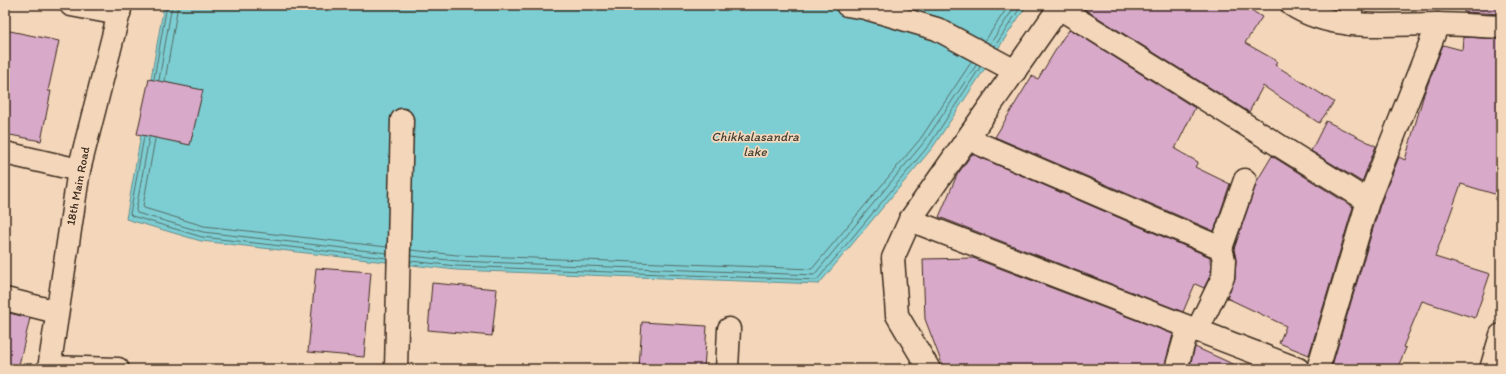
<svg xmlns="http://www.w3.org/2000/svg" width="1506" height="374" viewBox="0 0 1506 374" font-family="Itim,sans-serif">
  <rect width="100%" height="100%" fill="#f4d7ba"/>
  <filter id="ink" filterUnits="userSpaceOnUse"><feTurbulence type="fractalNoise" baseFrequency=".025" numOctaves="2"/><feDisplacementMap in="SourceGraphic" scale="8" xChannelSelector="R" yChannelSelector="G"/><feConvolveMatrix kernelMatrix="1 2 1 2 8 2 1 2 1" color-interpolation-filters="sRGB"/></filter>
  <g filter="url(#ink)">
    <path fill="#7dced3" stroke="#638c8b" d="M164 5H1027L933 147 819 284 456 270 201 241 126 219Z"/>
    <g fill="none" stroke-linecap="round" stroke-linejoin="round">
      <g stroke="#556c66" stroke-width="1">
        <path d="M985 41 1009 5"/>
        <path d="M990 44 1016 5"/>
        <path d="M995 46 1022 5"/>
        <path d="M154 79 167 5"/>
        <path d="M159 80 172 5"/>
        <path d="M165 81 178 5"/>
        <path d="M144 137 130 214 132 216 202 237 387 258"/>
        <path d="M149 138 136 210 137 213 203 232 387 253"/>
        <path d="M155 139 143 206 144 208 204 226 387 247"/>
        <path d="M411 250 457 255 812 269 921 138 972 61"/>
        <path d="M411 256 457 261 814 275 925 141 977 64"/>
        <path d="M411 261 456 266 817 280 930 144 981 66"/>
      </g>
    </g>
    <g fill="#d9a9c9" stroke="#3b2a1e">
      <path d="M1086 5H1243L1262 17 1245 43 1277 61 1275 65 1334 102 1319 123 1263 86 1249 112 1084 9Z"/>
      <path d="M1464 5H1501V14L1464 12Z"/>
      <path d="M1070 29 1195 108 1175 149 1198 162 1195 167 1230 184 1214 231 995 137 1032 76 1038 79 1063 38Z"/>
      <path d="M5 30 59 41 48 91H51L41 141 5 134Z"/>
      <path d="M1463 37 1501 39V196L1461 184 1435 257 1490 274 1475 318 1422 301 1403 347 1406 348 1397 369H1331L1380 205 1399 157 1405 160 1424 94 1443 45 1462 50Z"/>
      <path d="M149 79 203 90 190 145 137 134Z"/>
      <path d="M1326 121 1376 146 1362 182 1311 151Z"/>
      <path d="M972 154 1210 257 1211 274 1204 288 1195 284 1183 312 939 217 957 175Z"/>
      <path d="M1272 156 1353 207 1309 355 1279 343 1286 326 1227 298 1235 278 1236 261 1234 249 1257 181Z"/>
      <path d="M973 258 1173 334 1164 369H989L979 365 969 369H944L925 319 923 259Z"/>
      <path d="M316 268 371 272 364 357 308 352Z"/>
      <path d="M432 283 497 289 492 336 428 330Z"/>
      <path d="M5 312 30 318 18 369H5Z"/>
      <path d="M642 322 707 326 704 369H639Z"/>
      <path d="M1195 347 1244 369H1189Z"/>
    </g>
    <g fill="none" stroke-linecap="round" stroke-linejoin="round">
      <defs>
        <g id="minor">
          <path d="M71 5 119 14"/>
          <path d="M847 5 865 8 937 29 1015 71"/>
          <path d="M1292 5C1333 32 1390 24 1436 24 1458 24 1479 26 1501 27"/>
          <path d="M1059 8 1368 201"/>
          <path d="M1349 24 1352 5"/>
          <path d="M968 139 1221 248 1224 260 1223 277 1197 331"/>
          <path d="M5 153 79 170"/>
          <path d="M910 220 1298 369"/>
          <path d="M1221 248 1245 180"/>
          <path d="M5 299 57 312"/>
          <path d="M49 367 118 369"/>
          <path d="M49 369 79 170 121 5"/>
          <path d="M396 369 402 120"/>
          <path d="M727 369 729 329"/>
          <path d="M929 369 897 315 893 258 910 220 1061 5"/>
          <path d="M1176 369 1188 328"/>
          <path d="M1318 369 1368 201 1438 24"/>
          <path d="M1491 369 1501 335"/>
        </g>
      </defs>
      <use href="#minor" stroke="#3b2a1e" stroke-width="25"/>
      <use href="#minor" stroke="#f4d7ba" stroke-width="22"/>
    </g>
  </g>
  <g text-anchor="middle" stroke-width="3.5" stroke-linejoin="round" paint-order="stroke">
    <g font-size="12" fill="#3b2a1e" stroke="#f4d7ba">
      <text transform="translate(78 186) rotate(-79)" y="4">18th Main Road</text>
    </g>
    <g font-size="13" font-style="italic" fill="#454339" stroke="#f4d7ba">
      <text x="755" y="141">Chikkalasandra<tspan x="755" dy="15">lake</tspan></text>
    </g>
  </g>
  <rect width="1506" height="374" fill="none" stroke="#f4d7ba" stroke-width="20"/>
  <rect x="10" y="10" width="1486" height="354" fill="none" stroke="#3b2a1e" stroke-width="1.5" filter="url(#ink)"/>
</svg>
